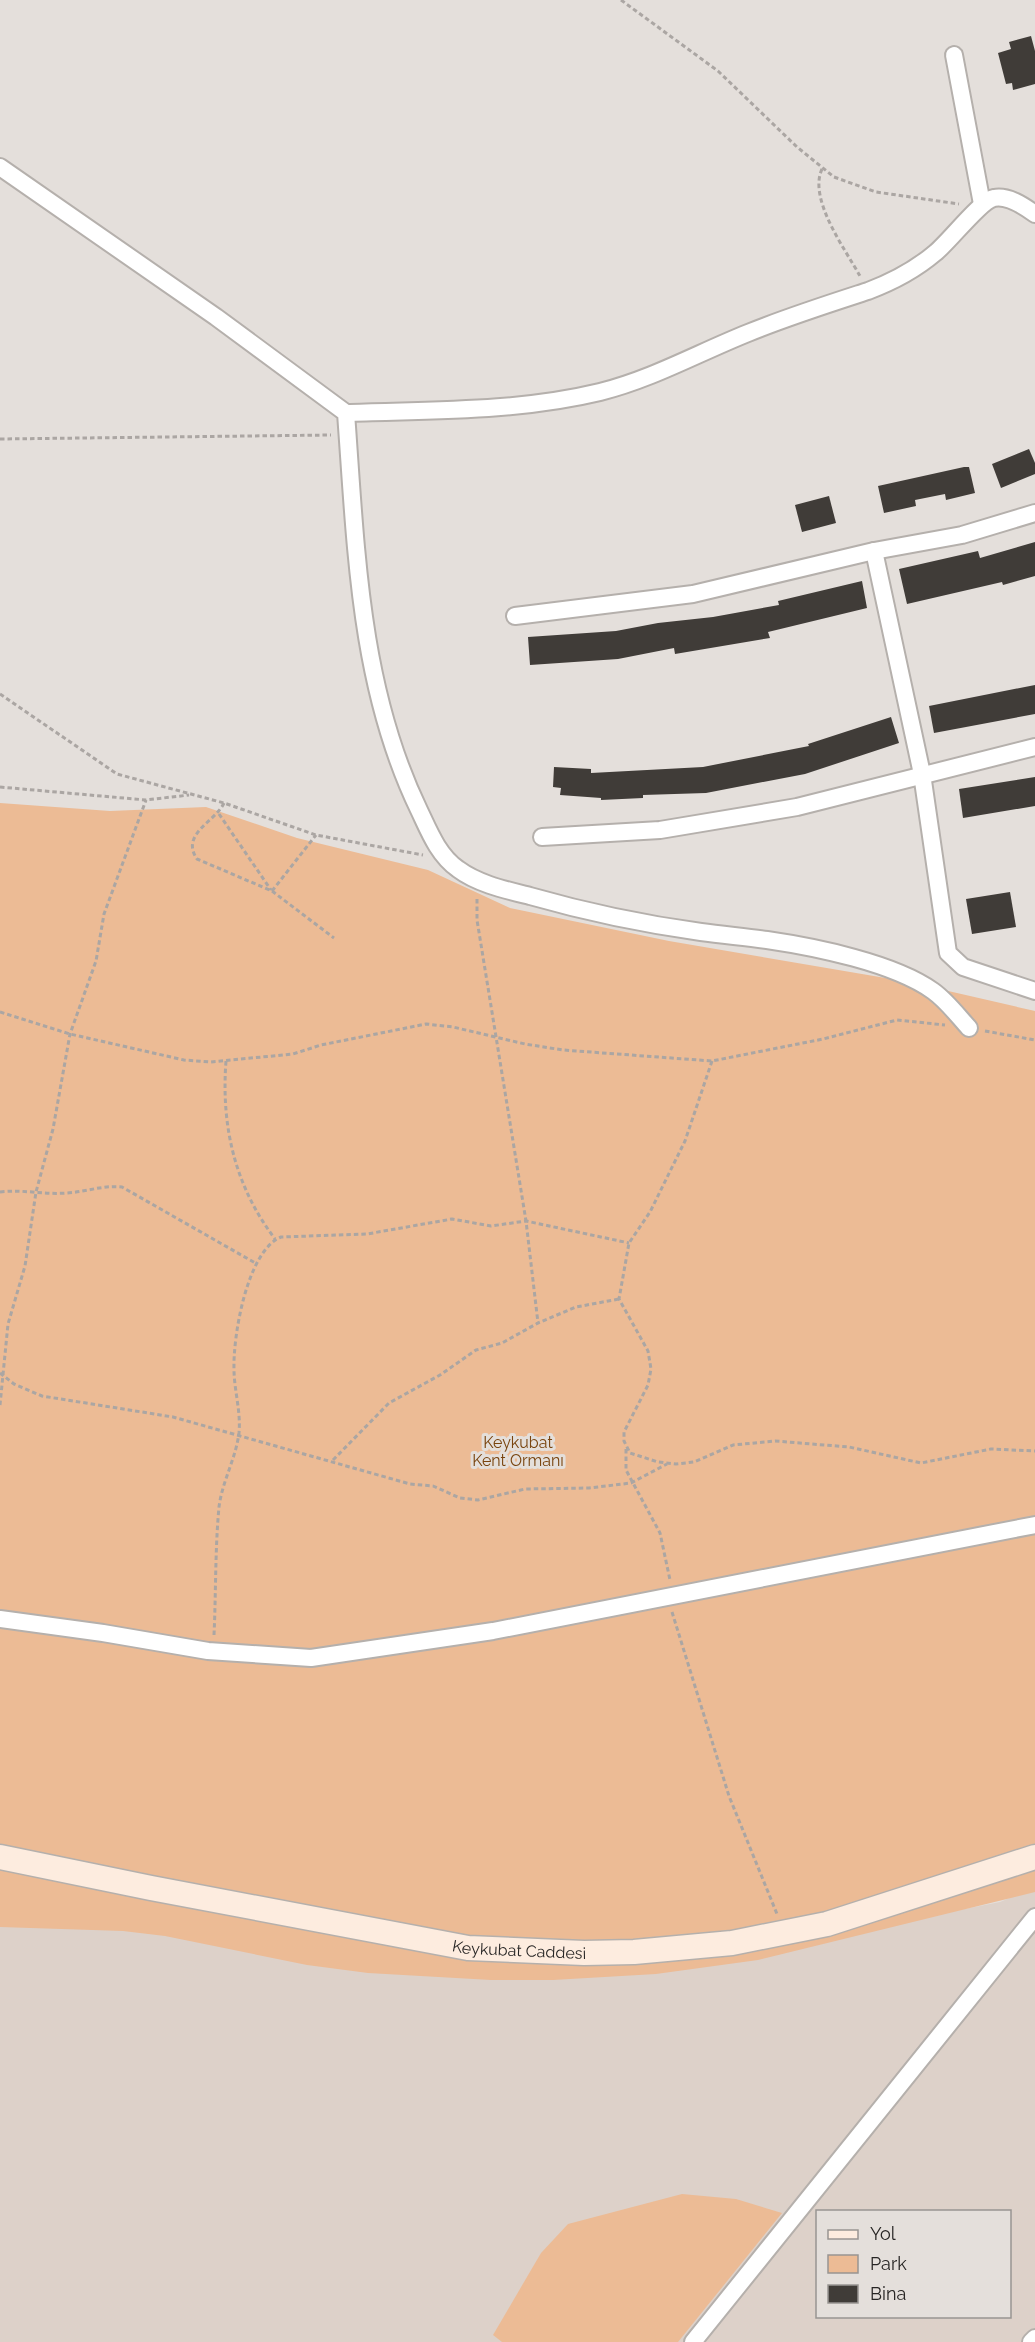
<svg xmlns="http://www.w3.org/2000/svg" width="1035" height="2342" viewBox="0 0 1035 2342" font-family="Raleway,sans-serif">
  <rect width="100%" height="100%" fill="#e4dfdb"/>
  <path fill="#ddd1c9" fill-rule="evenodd" d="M1035 1887V2342H0V1896L652 1971 1000 1902ZM818 2212H1010V2316H818Z"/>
  <g fill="#ecbb95">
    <path d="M0 803 110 811 206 807 297 838 428 870 510 908 669 941 909 982 1035 1011V1892L758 1960 656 1974 553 1980H491L368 1973 307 1965 165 1936 123 1931 0 1927Z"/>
    <path d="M682 2194 736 2199 782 2213 678 2342H502L493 2335 541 2253 568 2224Z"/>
  </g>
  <g fill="#403c38">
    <path d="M1031 36 1035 51V84L1013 90 1012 83 1006 84 998 53 1011 49 1009 42Z"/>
    <path d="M1029 449 1035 463V474L1001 488 992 464Z"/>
    <path d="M964 467H969L975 493 946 500 945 494 915 500 916 506 884 513 878 486Z"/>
    <path d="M829 496 836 523 802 532 795 505Z"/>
    <path d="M1035 542V576L1003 585 1002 582 907 604 899 569 978 551 980 558Z"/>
    <path d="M862 581 867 608 768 632 770 638 675 654 674 648 618 659 530 665 528 637 616 631 658 623 713 617 779 605 778 601Z"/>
    <path d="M1035 685V714L934 733 929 706Z"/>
    <path d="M891 717 899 743 805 774 706 793 643 795V798L601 800V798L560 795 561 788 553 787 554 767 591 769V773L703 767 809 746 808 744Z"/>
    <path d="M1035 777V806L963 818 959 789Z"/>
    <path d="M1010 892 1016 927 972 934 966 899Z"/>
  </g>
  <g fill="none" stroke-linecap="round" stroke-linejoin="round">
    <defs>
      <g id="street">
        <path d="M954 55 982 204"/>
        <path d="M0 167 216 317 346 413C356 547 359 686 419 810 429 831 438 855 458 869 478 884 506 890 530 896 586 912 643 924 701 932 723 935 745 937 767 940 815 947 894 963 933 991 947 1001 958 1016 969 1028"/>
        <path d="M346 413C431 410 517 412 600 392 652 379 698 353 748 333 787 317 828 304 868 291 892 282 915 270 935 253 949 242 981 200 994 198 1008 195 1024 206 1035 214"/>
        <path d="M874 551 922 774 948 953 963 967 1035 991"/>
        <path d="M515 616 693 594 874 551 962 535 1035 513"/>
        <path d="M542 837 660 830 797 807 1035 747"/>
        <path d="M0 1619 103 1633 208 1651 311 1658 493 1631 1035 1525"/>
        <path d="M693 2342 1035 1917"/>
        <path d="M1031 2342 1035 2338"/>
      </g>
      <g id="secondary">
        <path id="s1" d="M0 1857 151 1888 468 1948 584 1953 634 1952 732 1943 827 1924 1035 1857"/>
      </g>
    </defs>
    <use href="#street" stroke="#b5b0ac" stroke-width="20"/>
    <use href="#secondary" stroke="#b5b0ac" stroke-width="27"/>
    <g stroke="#aba6a3" stroke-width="3" stroke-dasharray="4.5 3" stroke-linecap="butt">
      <path d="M621 0 718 71 797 147 834 177 876 192 959 204"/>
      <path d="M822 169C808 199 845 249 860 276"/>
      <path d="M0 439 331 435"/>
      <path d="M0 694 117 774 224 803 316 835 423 855"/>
      <path d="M0 787 146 800 189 795"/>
      <path d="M224 803C215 822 180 834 197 859L272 891 334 938"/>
      <path d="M219 814 271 890"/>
      <path d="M272 891 316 835"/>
      <path d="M477 899V920L526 1221 538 1323"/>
      <path d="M0 1012 70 1034 184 1060 210 1062 293 1054 321 1045 426 1024 453 1027 525 1044 563 1050 712 1061 823 1039 897 1020 945 1025"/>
      <path d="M985 1031 1035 1040"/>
      <path d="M226 1061C221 1127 235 1186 275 1239"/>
      <path d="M712 1061 685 1141 650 1212 629 1243 619 1299 648 1351 651 1369 648 1385 624 1432V1441L630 1453 658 1462 676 1464 694 1462 733 1445 775 1441 849 1447 921 1463 991 1449 1035 1451"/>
      <path d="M0 1192C23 1189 44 1195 66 1193 86 1192 102 1185 122 1187L257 1264"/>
      <path d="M0 1373 14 1384 42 1396 173 1417 410 1484 433 1486 460 1498 478 1500 525 1489 589 1488 631 1483 667 1464"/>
      <path d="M0 1405 8 1324 25 1266 36 1192 53 1129 70 1034 96 961 104 914 146 800"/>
      <path d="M626 1449V1470L660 1533 670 1580"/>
      <path d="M333 1460 389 1403 440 1375 476 1350 502 1343 538 1323 576 1307 619 1299"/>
      <path d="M672 1612 729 1796 777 1914"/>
      <path d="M214 1635C216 1593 215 1550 219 1507 222 1482 236 1458 239 1433 241 1411 234 1390 234 1369 233 1336 247 1251 281 1237L367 1234 452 1219 491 1226 526 1221 629 1243"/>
    </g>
    <use href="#street" stroke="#fff" stroke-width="16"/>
    <use href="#secondary" stroke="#fdecdf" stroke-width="24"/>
  </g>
  <g text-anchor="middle" stroke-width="6" stroke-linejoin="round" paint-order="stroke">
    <g font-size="16" fill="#79440e" stroke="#e4dfdb">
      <text x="518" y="1448">Keykubat<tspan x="518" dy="18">Kent Ormanı</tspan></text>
    </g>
    <g font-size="16" fill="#272524" stroke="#e4dfdb">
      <text dy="6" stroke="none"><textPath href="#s1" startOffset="528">Keykubat Caddesi</textPath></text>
    </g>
  </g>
  <rect x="816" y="2210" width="195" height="108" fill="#e4dfdb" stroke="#989592" stroke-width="1.5"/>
  <rect x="828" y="2230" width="30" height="9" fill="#fdecdf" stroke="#989592" stroke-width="1.5"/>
  <text x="870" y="2240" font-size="18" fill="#272524">Yol</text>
  <rect x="828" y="2255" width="30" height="18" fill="#ecbb95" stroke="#989592" stroke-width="1.5"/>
  <text x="870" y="2270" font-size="18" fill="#272524">Park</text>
  <rect x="828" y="2285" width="30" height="18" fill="#403c38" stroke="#989592" stroke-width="1.5"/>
  <text x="870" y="2300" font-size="18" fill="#272524">Bina</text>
</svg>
